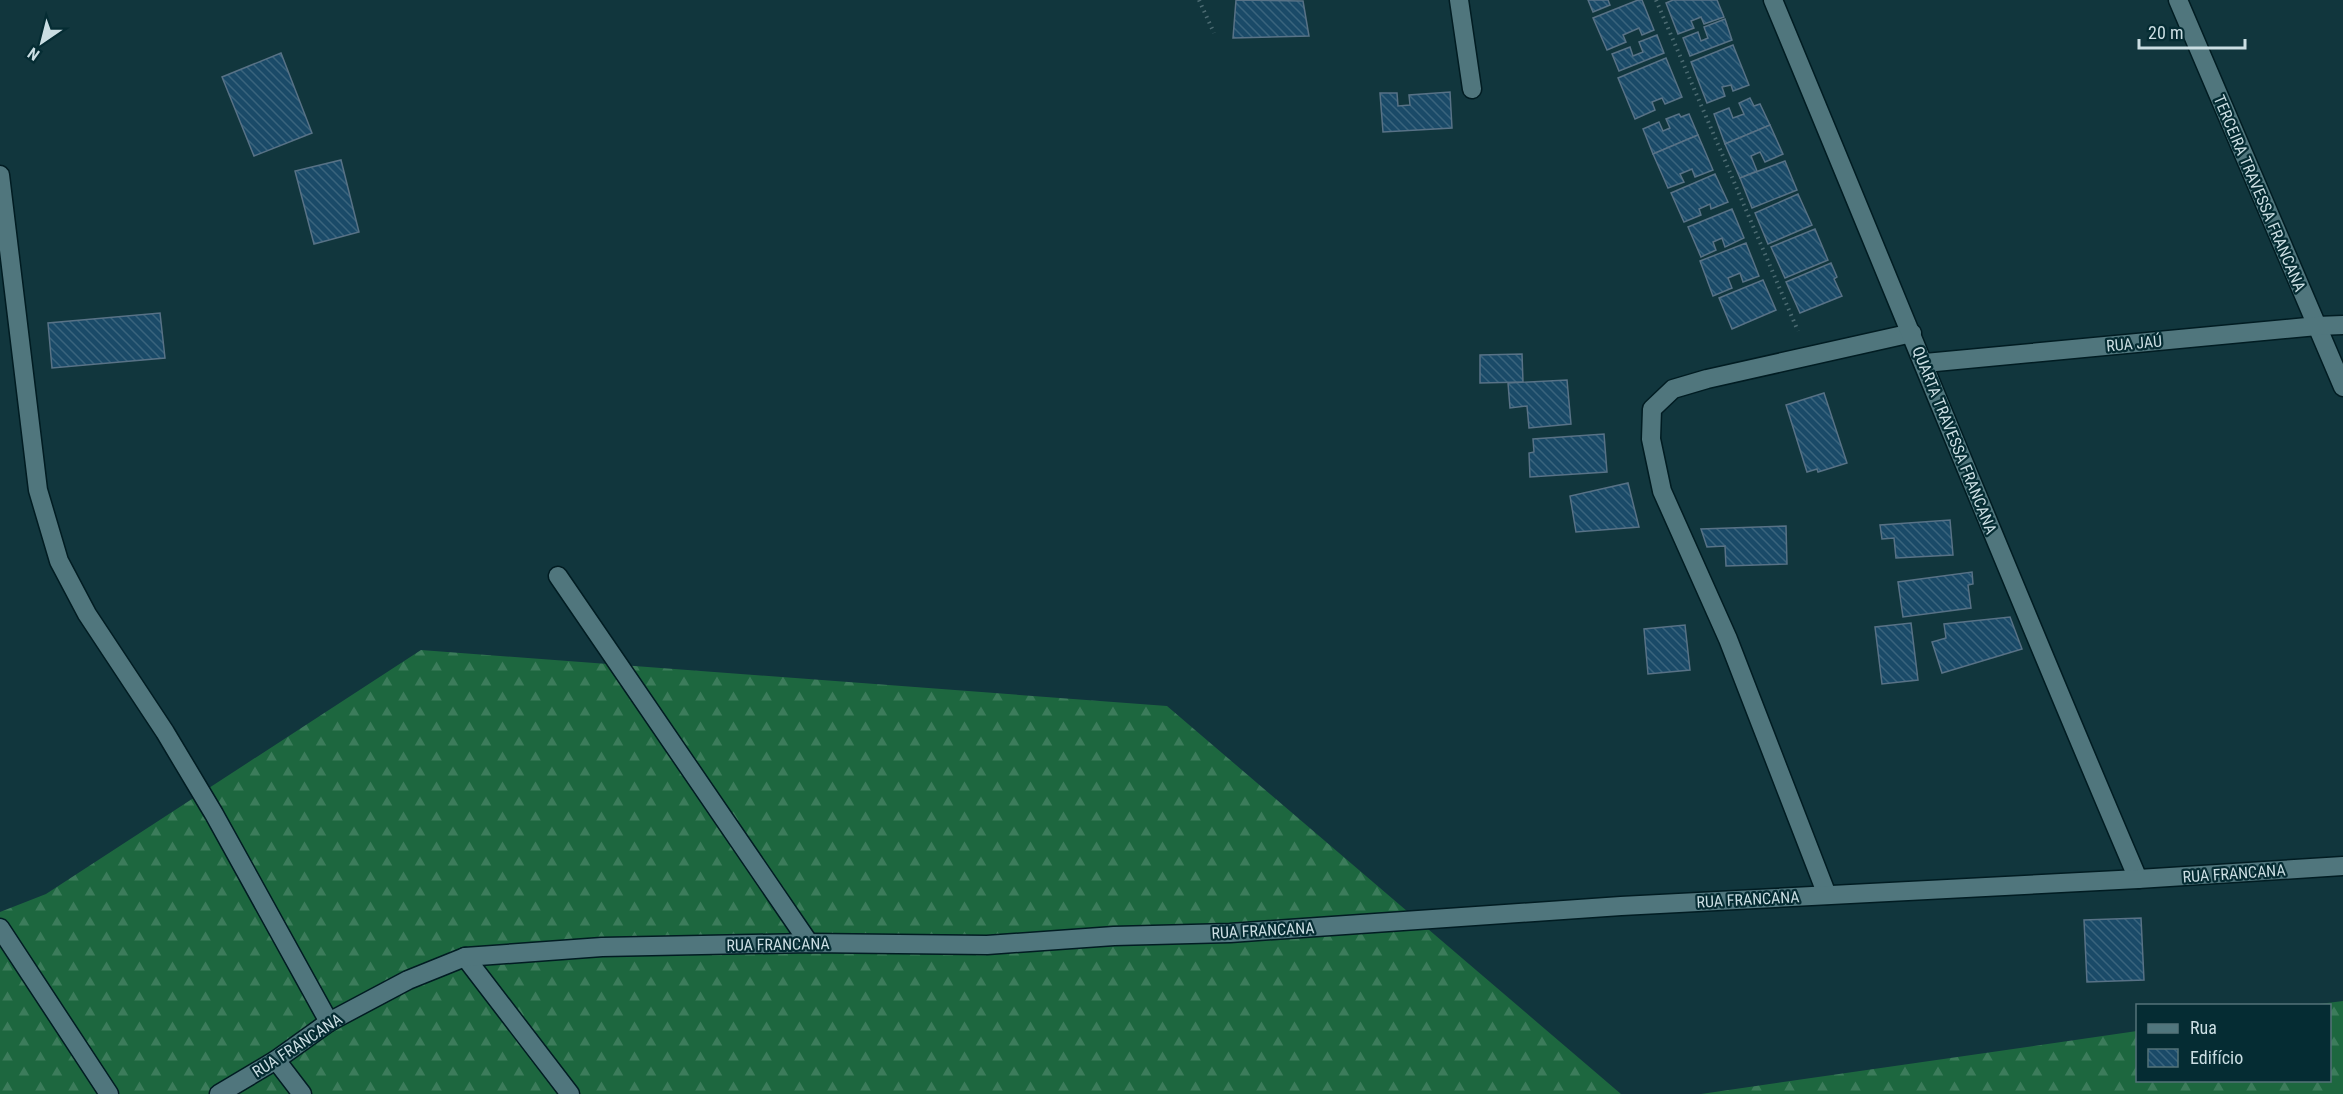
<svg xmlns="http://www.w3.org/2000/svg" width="2343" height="1094" viewBox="0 0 2343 1094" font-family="'Roboto Condensed',sans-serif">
  <defs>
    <pattern id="forest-firs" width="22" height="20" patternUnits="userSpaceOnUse" patternTransform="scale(1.5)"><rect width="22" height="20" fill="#1d673f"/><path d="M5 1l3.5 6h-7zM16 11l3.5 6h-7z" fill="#3c7c5b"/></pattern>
    <pattern id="building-back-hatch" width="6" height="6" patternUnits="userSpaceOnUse" patternTransform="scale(1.5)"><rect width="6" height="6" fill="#1a4a68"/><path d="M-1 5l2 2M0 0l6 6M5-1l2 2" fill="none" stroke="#3a647d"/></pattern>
  </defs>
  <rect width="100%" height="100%" fill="#11363d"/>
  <g fill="url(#forest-firs)">
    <path d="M421 650 1167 706 1621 1094H0V912L46 894Z"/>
    <path d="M2343 1001V1094H1701L2137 1031 2138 1080H2330V1006L2311 1005Z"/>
  </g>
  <g fill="url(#building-back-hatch)" stroke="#587286" stroke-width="1.5">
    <path d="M1236 0 1303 1 1309 36 1233 38Z"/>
    <path d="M1588 0H1608L1610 5 1593 12Z"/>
    <path d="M1638 0H1642L1654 30 1642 35 1639 28 1623 35 1626 42 1607 50 1593 18Z"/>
    <path d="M1673 0H1717L1724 17 1704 24 1701 17 1691 21 1694 28 1678 34 1666 3Z"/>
    <path d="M1725 19 1732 40 1690 56 1683 38 1698 32 1701 41 1708 38 1704 27Z"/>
    <path d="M1657 35 1664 53 1619 71 1612 54 1630 47 1633 56 1643 52 1639 42Z"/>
    <path d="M1733 45 1749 85 1733 91 1731 85 1722 87 1725 96 1707 103 1691 62Z"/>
    <path d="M281 53 312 133 254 156 222 77Z"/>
    <path d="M1666 58 1682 97 1665 104 1662 98 1652 102 1655 110 1635 119 1618 78Z"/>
    <path d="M1450 92 1452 128 1383 132 1380 93H1397L1398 106 1410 105 1409 95Z"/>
    <path d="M1750 98 1754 106 1760 104 1770 125 1725 144 1714 114 1729 108 1733 118 1744 114 1739 103Z"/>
    <path d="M1679 114 1681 117 1689 114 1698 135 1653 154 1643 129 1659 122 1663 131 1670 128 1666 119Z"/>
    <path d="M1770 125 1783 154 1765 162 1760 152 1751 156 1757 171 1740 178 1725 144Z"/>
    <path d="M1698 135 1713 170 1695 177 1692 169 1680 174 1684 182 1668 188 1653 154Z"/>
    <path d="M341 160 359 232 314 244 295 171Z"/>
    <path d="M1785 161 1797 190 1752 208 1740 178Z"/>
    <path d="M1715 174 1728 202 1711 209 1710 204 1699 209 1701 215 1684 222 1671 193Z"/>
    <path d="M1798 194 1812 225 1768 244 1755 213Z"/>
    <path d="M1732 209 1744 238 1725 247 1722 238 1713 242 1716 250 1701 257 1688 227Z"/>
    <path d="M1815 229 1828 260 1785 278 1771 247Z"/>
    <path d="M1746 243 1759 276 1743 282 1740 273 1728 278 1732 288 1713 296 1700 261Z"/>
    <path d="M1831 263 1837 277 1834 279 1842 296 1800 313 1786 282Z"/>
    <path d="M1763 280 1776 310 1732 329 1719 298Z"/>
    <path d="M160 313 165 358 52 368 48 323Z"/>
    <path d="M1522 354 1523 382 1480 383V355Z"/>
    <path d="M1567 380 1571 424 1529 428 1527 406 1510 408 1508 383Z"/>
    <path d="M1824 393 1847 463 1818 472 1817 469 1807 472 1786 405Z"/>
    <path d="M1604 434 1607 472 1530 477 1529 453 1534 452 1533 439Z"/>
    <path d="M1628 483 1639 527 1576 532 1570 496Z"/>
    <path d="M1950 520 1953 555 1896 558 1894 538 1882 539 1880 525Z"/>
    <path d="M1786 526 1787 564 1726 566 1725 546 1707 547 1701 529Z"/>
    <path d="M1972 572 1973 584 1968 585 1971 608 1903 617 1898 582Z"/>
    <path d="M2010 617 2022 649 1942 673 1932 642 1946 638 1944 624Z"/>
    <path d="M1911 623 1918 680 1882 684 1875 627Z"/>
    <path d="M1685 625 1690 670 1648 674 1644 629Z"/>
    <path d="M2141 918 2144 980 2087 982 2084 920Z"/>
  </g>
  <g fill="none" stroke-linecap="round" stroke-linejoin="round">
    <defs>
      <g id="lane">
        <path d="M1459 0 1472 89"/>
        <path d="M558 576 809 943"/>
        <path d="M1827 895 1728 639 1662 491 1651 439 1652 409 1673 389 1707 379 1912 333"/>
      </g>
      <g id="street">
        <path d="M1773 0C1895 293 2013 587 2138 879"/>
        <path d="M2178 0 2343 387"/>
        <path d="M0 175 38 490 59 561 87 614 165 732 214 814 329 1022"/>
        <path d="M1925 363 2317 326 2343 325"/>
        <path d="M0 928 109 1094"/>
        <path d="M465 957 570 1094"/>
        <path d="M276 1060 302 1094"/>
        <path d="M219 1094 276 1060 329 1022 408 980 465 957 602 947 809 943 987 945 1114 936 1230 933 1621 906 2138 879 2343 866"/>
      </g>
    </defs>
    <use href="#lane" stroke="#011c22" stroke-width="21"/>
    <use href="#street" stroke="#011c22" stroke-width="21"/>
    <g stroke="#4c6b72" stroke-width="4" stroke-dasharray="1.5 4.5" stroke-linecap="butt">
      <path d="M1199 0 1214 33"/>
      <path d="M1656 0 1798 331"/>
    </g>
    <use href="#lane" stroke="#50767d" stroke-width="18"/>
    <use href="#street" stroke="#50767d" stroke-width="18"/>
  </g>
  <g text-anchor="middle" stroke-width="4.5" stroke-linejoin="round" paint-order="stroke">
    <g font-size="16" fill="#cbdee3" stroke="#052c33">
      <text transform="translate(2260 193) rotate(67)" y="6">TERCEIRA TRAVESSA FRANCANA</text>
      <text transform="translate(2134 343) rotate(-5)" y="6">RUA JAÚ</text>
      <text transform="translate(1955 440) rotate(68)" y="6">QUARTA TRAVESSA FRANCANA</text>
      <text transform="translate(2234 873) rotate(-4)" y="6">RUA FRANCANA</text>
      <text transform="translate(1748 899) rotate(-3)" y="6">RUA FRANCANA</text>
      <text transform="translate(1263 930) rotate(-3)" y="6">RUA FRANCANA</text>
      <text transform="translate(778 944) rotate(-1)" y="6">RUA FRANCANA</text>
      <text transform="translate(297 1045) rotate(-33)" y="6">RUA FRANCANA</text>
    </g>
  </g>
  <rect x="2136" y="1004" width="195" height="78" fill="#052c33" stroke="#547379" stroke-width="1.5"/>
  <rect x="2148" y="1024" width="30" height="9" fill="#50767d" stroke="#547379" stroke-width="1.5"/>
  <text x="2190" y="1034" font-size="18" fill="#cbdee3">Rua</text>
  <rect x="2148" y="1049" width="30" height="18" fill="url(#building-back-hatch)" stroke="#547379" stroke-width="1.5"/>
  <text x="2190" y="1064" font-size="18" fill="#cbdee3">Edifício</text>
  <g transform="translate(42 42) rotate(215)" stroke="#052c33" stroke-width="4.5" paint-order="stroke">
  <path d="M0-4.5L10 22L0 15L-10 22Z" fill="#cbdee3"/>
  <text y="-9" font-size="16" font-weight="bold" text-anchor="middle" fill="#cbdee3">N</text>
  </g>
  <path d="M2139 39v9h106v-9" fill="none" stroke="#cbdee3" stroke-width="3"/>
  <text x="2148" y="39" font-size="18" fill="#cbdee3" stroke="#052c33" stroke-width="4.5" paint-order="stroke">20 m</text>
</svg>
